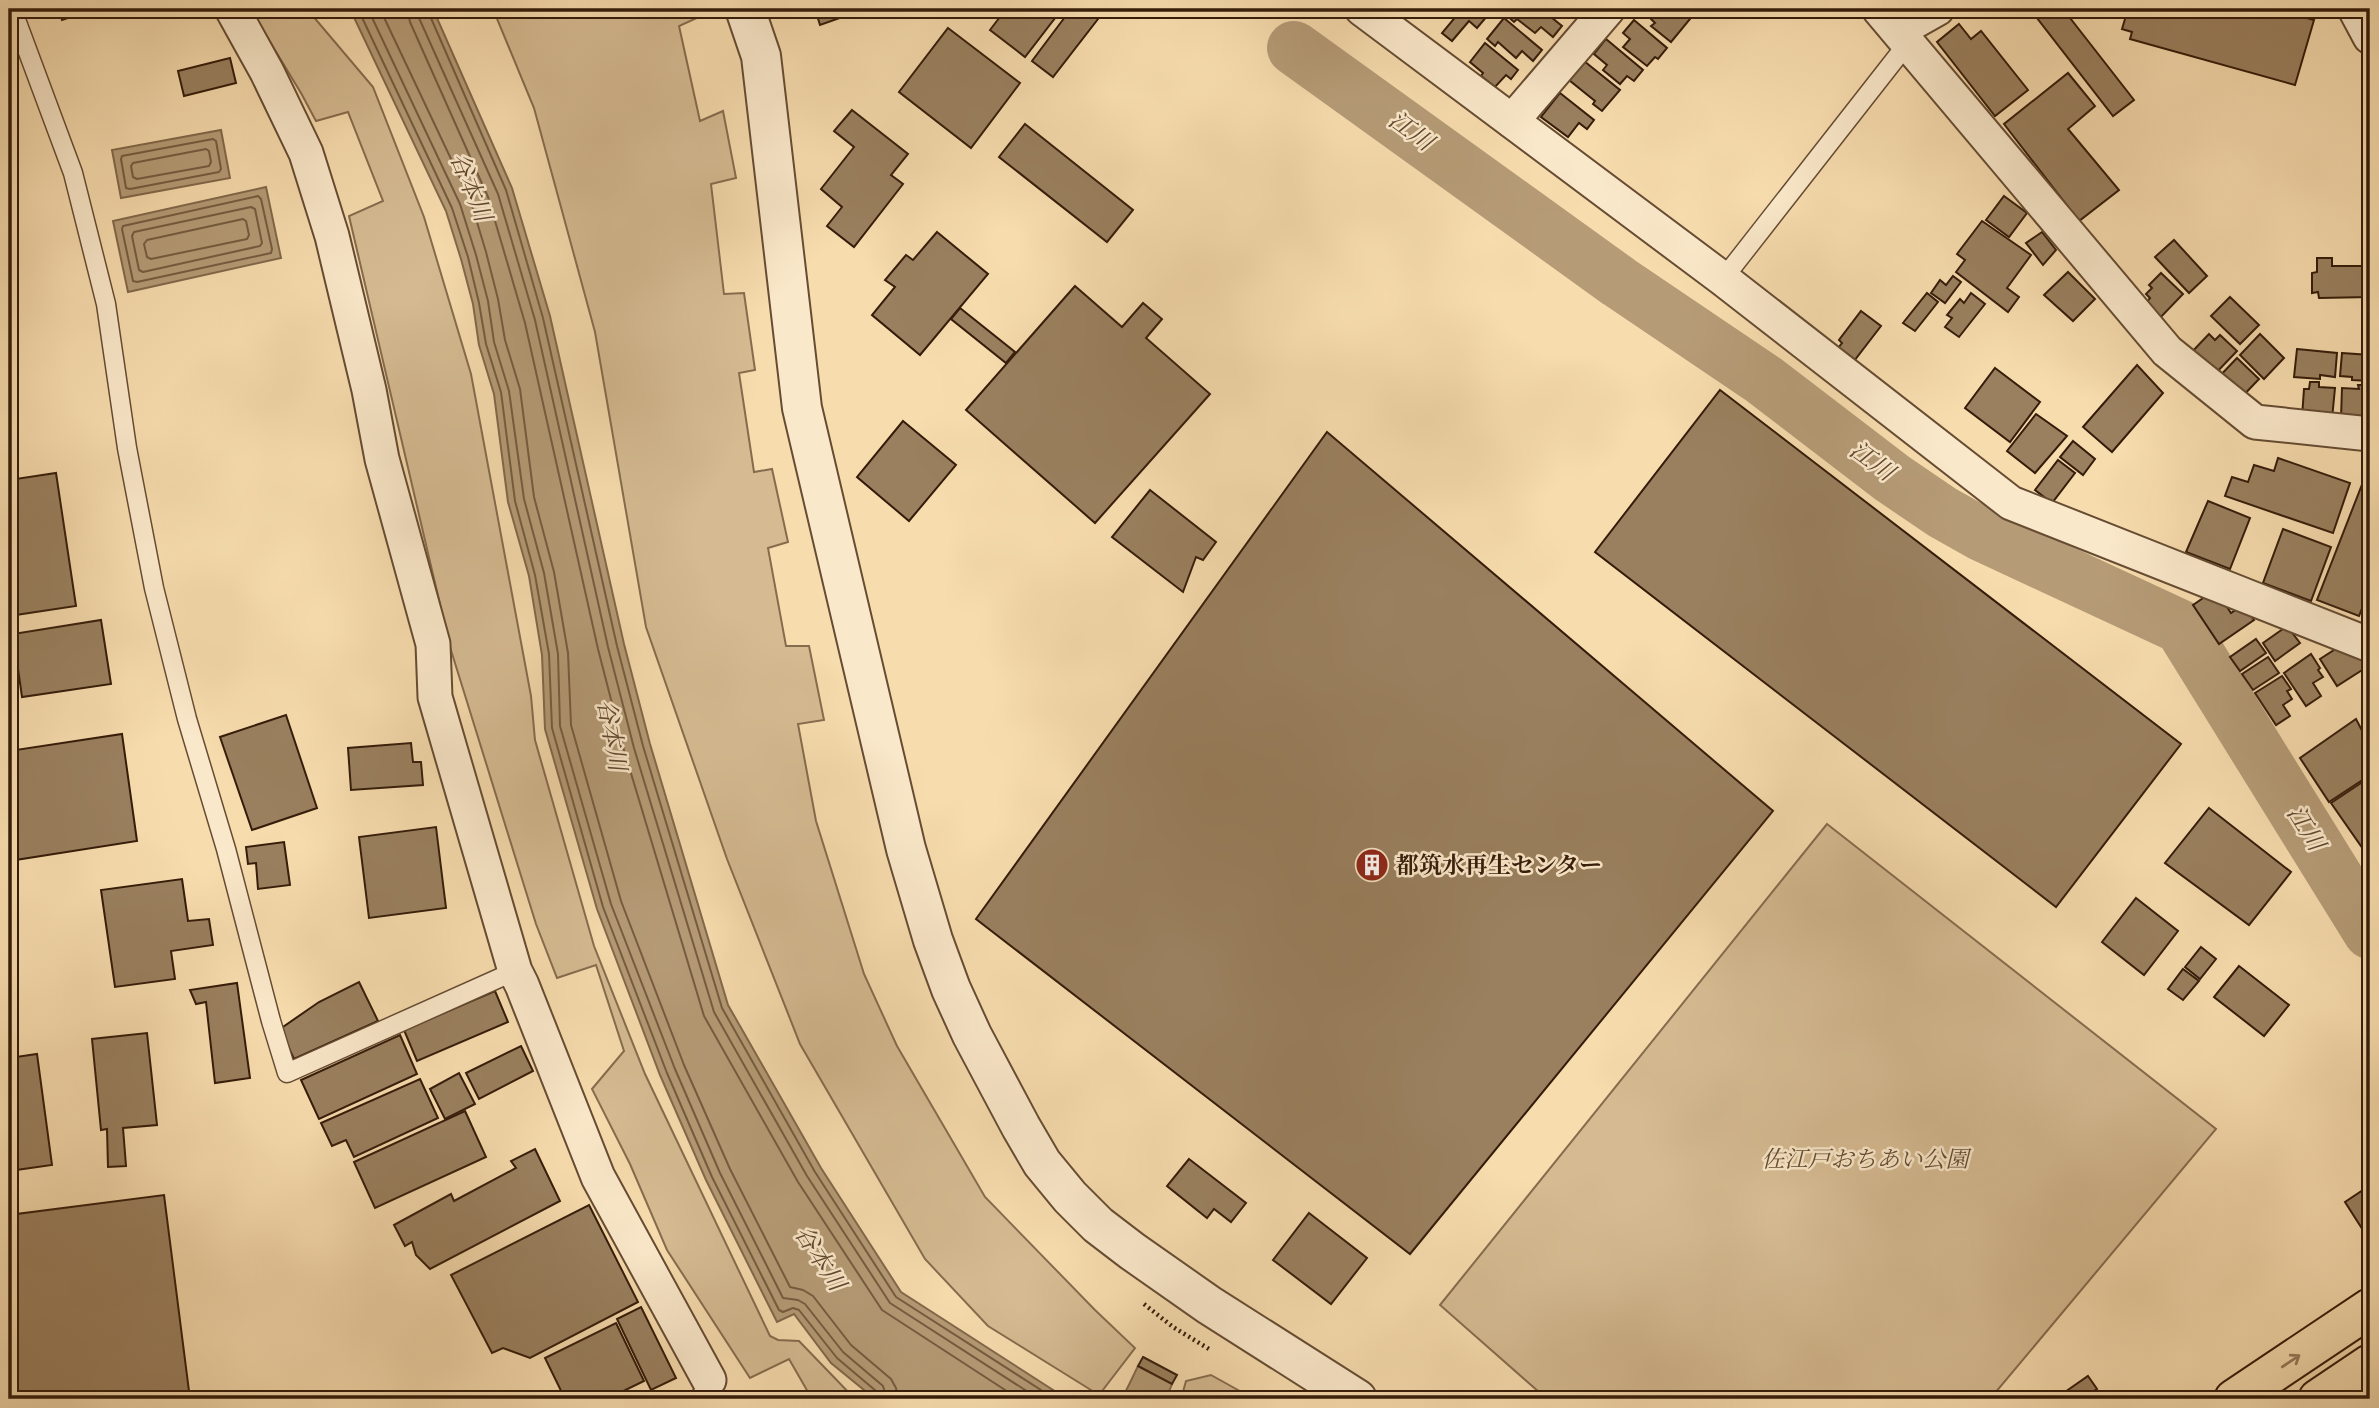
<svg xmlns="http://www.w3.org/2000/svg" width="2379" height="1408" viewBox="0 0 2379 1408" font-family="'Libre Bodoni','Noto Serif JP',serif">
  <rect width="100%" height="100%" fill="#f7dcae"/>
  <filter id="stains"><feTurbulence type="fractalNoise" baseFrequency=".00286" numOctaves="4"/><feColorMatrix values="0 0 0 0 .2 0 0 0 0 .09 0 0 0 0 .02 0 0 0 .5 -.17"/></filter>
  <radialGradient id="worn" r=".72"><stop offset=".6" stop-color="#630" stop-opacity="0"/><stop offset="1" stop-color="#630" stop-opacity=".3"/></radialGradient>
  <g fill="#d6bb92" stroke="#866c4e" stroke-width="2">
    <path d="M250 9H307L373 87 424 217 471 374 531 696 535 740 594 946 645 1074 770 1336 778 1340 799 1341 855 1399H812L789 1359 750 1378 667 1250 630 1164 592 1089 624 1051 596 965 557 978 536 924 450 647 349 216 383 201 348 112 316 121 301 93Z"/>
    <path d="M493 9H695L699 17 679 26 700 121 723 111 736 178 711 184 724 294 744 293 755 370 739 373 754 472 772 469 788 542 768 548 786 646H809L824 720 798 724 816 821 864 974 897 1046 985 1197 1095 1310 1135 1348 1099 1395 988 1326 925 1259 800 1044 727 859 646 627 595 332 534 108Z"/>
    <path d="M1827 824 2216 1129 1990 1399H1547L1440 1305Z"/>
    <path d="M1211 1375 1254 1399H1181L1186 1381Z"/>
  </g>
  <g fill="#b59b76" stroke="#82684b" stroke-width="2">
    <path d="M350 9H433L512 188 550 316 624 644 650 744 728 1005 821 1168 901 1292 1067 1399H875L831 1363 794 1314 777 1322 706 1180 660 1075 597 909 545 729 542 655 529 576 508 502 494 394 479 345 473 304 461 259 446 211Z"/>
    <path d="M221 130 230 178 121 198 112 150Z"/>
    <path d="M266 187 281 258 128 292 113 221Z"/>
    <path d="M1138 1366 1172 1384 1166 1399H1122Z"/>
  </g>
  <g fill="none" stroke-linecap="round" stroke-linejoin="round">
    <g stroke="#755c40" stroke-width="2">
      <path d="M358 9 452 208 468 257 479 303 486 344 501 392 515 501 535 575 549 654 552 728 603 907 667 1073 712 1177 779 1310 783 1312 793 1308 799 1310 837 1358 876 1391 878 1399"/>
      <path d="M368 9 460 204 476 255 488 301 494 342 509 391 524 499 544 573 558 654 560 726 611 904 675 1069 720 1173 783 1298 798 1300 805 1304 843 1352 883 1386 887 1399"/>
      <path d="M380 9 470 199 486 252 498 299 505 340 520 389 534 497 554 572 568 653 571 725 621 901 684 1065 730 1169 790 1287 803 1290 813 1296 851 1345 891 1379 896 1388 898 1399"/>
      <path d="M407 9 410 22 488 197 525 323 598 649 624 750 704 1016 798 1182 882 1310 1019 1399"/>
      <path d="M418 9 419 18 498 194 535 320 608 647 634 748 714 1012 807 1176 890 1303 1039 1399"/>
      <path d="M427 9 506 190 543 318 617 646 643 746 722 1008 815 1172 896 1297 1055 1399"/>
      <path d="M213 139 216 141 221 169 219 172 130 189 126 188 121 159 122 156Z"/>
      <path d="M206 149 209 151 211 162 209 166 137 179 133 177 131 166 133 163Z"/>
      <path d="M258 196 261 199 272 249 271 253 137 282 133 281 122 229 123 226Z"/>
      <path d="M251 207 255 209 262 243 260 246 143 272 139 270 132 236 134 232Z"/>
      <path d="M243 219 246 221 249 235 247 239 151 259 147 257 144 244 147 240Z"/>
    </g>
    <path stroke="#b59b76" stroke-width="54" d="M1294 48 1619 282 1764 380 1892 478 1942 512 1981 534 2181 627 2370 932"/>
  </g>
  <g fill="#9a805f" stroke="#351c0a" stroke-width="2">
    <path d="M38 9H95L62 20 59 11 41 17Z"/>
    <path d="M815 9H865L820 25Z"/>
    <path d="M1006 9H1062L1025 57 990 30Z"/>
    <path d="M1071 9H1085L1098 19 1053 77 1032 61Z"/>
    <path d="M1462 9H1493L1477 28 1469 21 1452 41 1442 33Z"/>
    <path d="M1511 9H1541L1562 26 1553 37 1541 27 1535 33 1517 19 1514 22 1506 15Z"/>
    <path d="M1655 9H1696L1687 17 1690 19 1671 42 1651 26 1655 23 1648 16Z"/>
    <path d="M2030 9H2063L2134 100 2113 116Z"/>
    <path d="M2128 9H2273L2314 20 2295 85 2130 39 2132 32 2122 29Z"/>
    <path d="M1504 18 1542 50 1533 61 1522 51 1516 58 1498 42 1495 46 1487 39Z"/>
    <path d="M1634 20 1667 48 1658 59 1655 57 1647 66 1623 47 1630 39 1623 33Z"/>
    <path d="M1959 24 1971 39 1981 31 2028 90 1995 116 1937 42Z"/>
    <path d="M948 28 1020 83 971 148 899 92Z"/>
    <path d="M1606 39 1643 70 1634 81 1627 76 1620 84 1603 70 1607 65 1594 54Z"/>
    <path d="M1485 43 1518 70 1511 79 1506 75 1495 87 1481 76 1483 73 1470 62Z"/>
    <path d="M230 58 236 83 184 96 178 71Z"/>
    <path d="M1584 61 1620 90 1602 111 1593 104 1595 101 1569 80Z"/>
    <path d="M2068 73 2095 106 2068 129 2119 190 2079 221 2004 124Z"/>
    <path d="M1560 93 1594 120 1587 129 1579 123 1568 137 1541 117Z"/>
    <path d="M852 110 908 154 891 175 903 184 854 247 827 226 842 207 821 189 854 147 834 131Z"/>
    <path d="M1025 124 1133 210 1107 242 999 157Z"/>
    <path d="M2004 196 2027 213 2009 237 1986 220Z"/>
    <path d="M1982 221 2031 255 2007 288 2019 297 2008 312 1956 272 1965 260 1957 254Z"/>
    <path d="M937 232 988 274 920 355 872 315 895 287 885 280 906 255 913 260Z"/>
    <path d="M2042 232 2056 250 2043 265 2026 243Z"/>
    <path d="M2174 240 2207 276 2189 293 2155 257Z"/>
    <path d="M2317 258H2332V266H2370V297L2319 298 2318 292 2312 293V273L2317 272Z"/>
    <path d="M2068 272 2095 299 2073 321 2044 295Z"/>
    <path d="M2161 273 2183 294 2158 320 2146 303 2150 298 2146 294 2152 288 2149 285Z"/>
    <path d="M1953 276 1961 282 1945 303 1931 293 1940 280 1946 285Z"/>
    <path d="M1075 286 1122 327 1143 303 1162 319 1146 338 1210 394 1095 523 966 410Z"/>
    <path d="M1927 293 1938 302 1915 331 1903 323Z"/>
    <path d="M1971 293 1985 304 1959 337 1945 327 1952 318 1947 315 1960 299 1964 303Z"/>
    <path d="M2230 297 2259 325 2240 344 2211 316Z"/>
    <path d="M960 308 1015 352 1006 363 951 319Z"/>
    <path d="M1861 311 1881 326 1854 361 1838 348 1842 343 1839 340Z"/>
    <path d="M2209 334 2215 340 2220 335 2237 351 2211 378 2188 356Z"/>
    <path d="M2260 334 2284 358 2264 379 2240 355Z"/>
    <path d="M2297 349 2337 353 2335 377 2320 375V379L2294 377Z"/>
    <path d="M2342 353 2370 355V381L2352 380V377L2340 376Z"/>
    <path d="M2237 358 2259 379 2237 402 2215 381Z"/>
    <path d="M2137 365 2163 393 2112 452 2083 427Z"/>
    <path d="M1995 368 2040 402 2010 442 1965 408Z"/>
    <path d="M2310 382H2319V387L2335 388 2332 419 2302 417 2304 389H2309Z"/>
    <path d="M2358 385H2370V419L2341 418 2342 388 2359 389Z"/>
    <path d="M1720 390 2181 744 2056 907 1595 552Z"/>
    <path d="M2036 414 2067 436 2035 473 2007 451Z"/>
    <path d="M903 421 956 465 909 521 857 477Z"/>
    <path d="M1327 432 1773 811 1410 1254 976 919Z"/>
    <path d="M2073 441 2095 459 2083 475 2060 457Z"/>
    <path d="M2278 458 2350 483 2333 533 2225 496 2232 477 2248 482 2254 465 2274 471Z"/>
    <path d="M2058 460 2075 473 2052 503 2035 490Z"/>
    <path d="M2370 464V588L2359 616 2317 600Z"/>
    <path d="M56 473 76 606 9 616V480Z"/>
    <path d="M1150 490 1216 542 1203 560 1196 557 1183 592 1112 537Z"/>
    <path d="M2208 501 2250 518 2230 569 2186 552Z"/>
    <path d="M2283 529 2331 547 2311 601 2263 583Z"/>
    <path d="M2209 594 2219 595 2231 613 2243 605 2254 620 2219 644 2193 605Z"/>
    <path d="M101 620 111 684 22 697 13 634Z"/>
    <path d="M2287 626 2300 643 2275 661 2263 643Z"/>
    <path d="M2256 639 2266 653 2240 671 2230 657Z"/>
    <path d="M2345 643 2361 651 2370 665 2337 686 2320 659Z"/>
    <path d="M2311 654 2320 668 2318 670 2323 677 2313 683 2321 696 2306 706 2284 673Z"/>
    <path d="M2268 657 2279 673 2253 690 2242 674Z"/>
    <path d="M2282 676 2291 689 2287 691 2292 699 2283 705 2290 716 2276 725 2255 693Z"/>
    <path d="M286 715 317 808 252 830 220 737Z"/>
    <path d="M2356 719 2370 746V775L2329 802 2300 758Z"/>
    <path d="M122 734 137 841 9 861V751Z"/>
    <path d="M411 743 413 762H421L423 785 351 790 348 748Z"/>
    <path d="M2370 777V859L2331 803Z"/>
    <path d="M2209 808 2291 872 2249 925 2165 863Z"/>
    <path d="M436 827 446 908 369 918 359 837Z"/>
    <path d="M284 842 290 885 258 889 256 863 248 864 246 847Z"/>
    <path d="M182 879 188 921 209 919 213 945 171 951 175 979 115 987 101 890Z"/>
    <path d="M2136 898 2178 931 2144 975 2102 942Z"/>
    <path d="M2201 947 2216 959 2200 979 2185 967Z"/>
    <path d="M2239 966 2289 1005 2264 1036 2214 997Z"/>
    <path d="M2183 969 2199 981 2183 1000 2168 989Z"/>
    <path d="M359 982 378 1021 294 1059 280 1029 319 1002Z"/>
    <path d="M237 983 250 1078 215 1083 206 1002 196 1004 190 990Z"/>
    <path d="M495 991 508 1022 417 1061 404 1030Z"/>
    <path d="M147 1033 157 1125 123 1128 126 1166 108 1167 107 1129 101 1130 92 1039Z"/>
    <path d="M400 1035 417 1074 319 1119 301 1080Z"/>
    <path d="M521 1046 533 1071 479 1099 466 1073Z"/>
    <path d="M37 1054 52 1165 9 1171V1058Z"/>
    <path d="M459 1073 475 1104 445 1119 430 1089Z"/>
    <path d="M420 1079 438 1118 354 1157 346 1140 332 1146 321 1123Z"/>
    <path d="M465 1111 486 1157 375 1208 354 1162Z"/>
    <path d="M535 1149 560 1201 430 1269 416 1255 412 1242 405 1246 394 1225 451 1194 454 1201 516 1168 511 1161Z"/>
    <path d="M1189 1159 1246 1203 1231 1222 1214 1209 1207 1218 1167 1186Z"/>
    <path d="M2369 1186 2370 1188V1241L2345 1202Z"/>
    <path d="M164 1195 190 1399H9V1215Z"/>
    <path d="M589 1205 638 1302 530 1358 503 1348 492 1353 451 1275Z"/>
    <path d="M1309 1213 1367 1258 1331 1304 1273 1260Z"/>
    <path d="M641 1307 676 1378 651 1390 617 1319Z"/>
    <path d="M616 1323 644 1381 607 1399H565L545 1358Z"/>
    <path d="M1143 1357 1177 1375 1172 1384 1138 1366Z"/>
    <path d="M2088 1376 2097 1389 2081 1399H2055Z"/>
  </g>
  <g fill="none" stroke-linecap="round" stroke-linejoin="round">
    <defs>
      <g id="service">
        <path d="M12 9 73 173 106 304 127 448 154 588 187 719 226 849 271 1021 287 1073 515 971"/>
        <path d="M1723 279 1907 44"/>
        <path d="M697 1399 701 1397 709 1380"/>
      </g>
      <g id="minor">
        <path d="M232 9 267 72 306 153 332 236 369 390 382 459 433 644 435 697 515 971 522 985 598 1177 709 1380"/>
        <path d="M1362 9 1723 279 2011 503 2370 645"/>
        <path d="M1879 9 2167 351 2255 422 2370 434"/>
        <path d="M2355 9 2370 37"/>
        <path d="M1898 31 1937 9"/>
        <path d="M1512 121 1608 9"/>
      </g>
      <path id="tertiary" d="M745 9 761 56 802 408 906 849 933 940 951 989 972 1035 1021 1127 1042 1163 1070 1197 1098 1225 1132 1251 1209 1305 1357 1399"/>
      <g id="primary">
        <path d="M2234 1399 2370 1308"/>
        <path d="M2318 1399 2370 1364"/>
      </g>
    </defs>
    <use href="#service" stroke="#664c33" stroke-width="21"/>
    <use href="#minor" stroke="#664c33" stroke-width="37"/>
    <use href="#tertiary" stroke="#664c33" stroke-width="42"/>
    <use href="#primary" stroke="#351c0a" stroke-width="42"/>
    <path stroke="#351c0a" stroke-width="4.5" stroke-dasharray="2 3.5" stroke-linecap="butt" d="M1144 1304 1173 1327 1209 1349"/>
    <use href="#service" stroke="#fae8ca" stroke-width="18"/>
    <use href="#minor" stroke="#fae8ca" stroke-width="33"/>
    <use href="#tertiary" stroke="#fae8ca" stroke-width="38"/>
    <use href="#primary" stroke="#f7dcae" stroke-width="38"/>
  </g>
  <defs><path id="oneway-shaft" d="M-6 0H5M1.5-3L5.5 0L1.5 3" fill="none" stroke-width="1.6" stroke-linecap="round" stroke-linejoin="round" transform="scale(1.75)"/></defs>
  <use stroke="#967c5c" href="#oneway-shaft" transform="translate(2291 1361) rotate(-34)"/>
  <defs>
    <symbol id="building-disc" viewBox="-11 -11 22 22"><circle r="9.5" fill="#8f2418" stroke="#fae8ca"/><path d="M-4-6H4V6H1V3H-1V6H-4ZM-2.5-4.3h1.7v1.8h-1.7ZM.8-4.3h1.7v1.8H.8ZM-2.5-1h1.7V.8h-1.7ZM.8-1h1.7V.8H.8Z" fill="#fff"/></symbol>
  </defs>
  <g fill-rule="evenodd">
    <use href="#building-disc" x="1353" y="846" width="38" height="38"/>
  </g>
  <g text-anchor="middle" stroke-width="5" stroke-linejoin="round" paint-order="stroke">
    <g font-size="23" font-weight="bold" fill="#351c0a" stroke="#fae8ca" text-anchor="start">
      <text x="1396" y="873">都筑水再生センター</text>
    </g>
    <g font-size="23" font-style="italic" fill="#654c33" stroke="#fae8ca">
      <text x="1865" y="1167">佐江戸おちあい公園</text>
    </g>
    <g font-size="24" font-style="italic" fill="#624830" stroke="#fae8ca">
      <text transform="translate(1411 131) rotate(36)" y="8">江川</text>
      <text transform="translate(471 187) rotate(68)" y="8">谷本川</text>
      <text transform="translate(1872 461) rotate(36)" y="8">江川</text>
      <text transform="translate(612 735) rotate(80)" y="8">谷本川</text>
      <text transform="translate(2306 828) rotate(58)" y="8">江川</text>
      <text transform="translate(820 1258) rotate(57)" y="8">谷本川</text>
    </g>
  </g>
  <rect width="2379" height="1408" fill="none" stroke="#f7dcae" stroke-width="35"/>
  <rect x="10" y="10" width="2358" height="1387" fill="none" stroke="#351c0a" stroke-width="3.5"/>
  <rect x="18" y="18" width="2344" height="1373" fill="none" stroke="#351c0a" stroke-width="2"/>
  <rect width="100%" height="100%" filter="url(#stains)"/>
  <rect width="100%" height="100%" fill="url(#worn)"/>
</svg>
